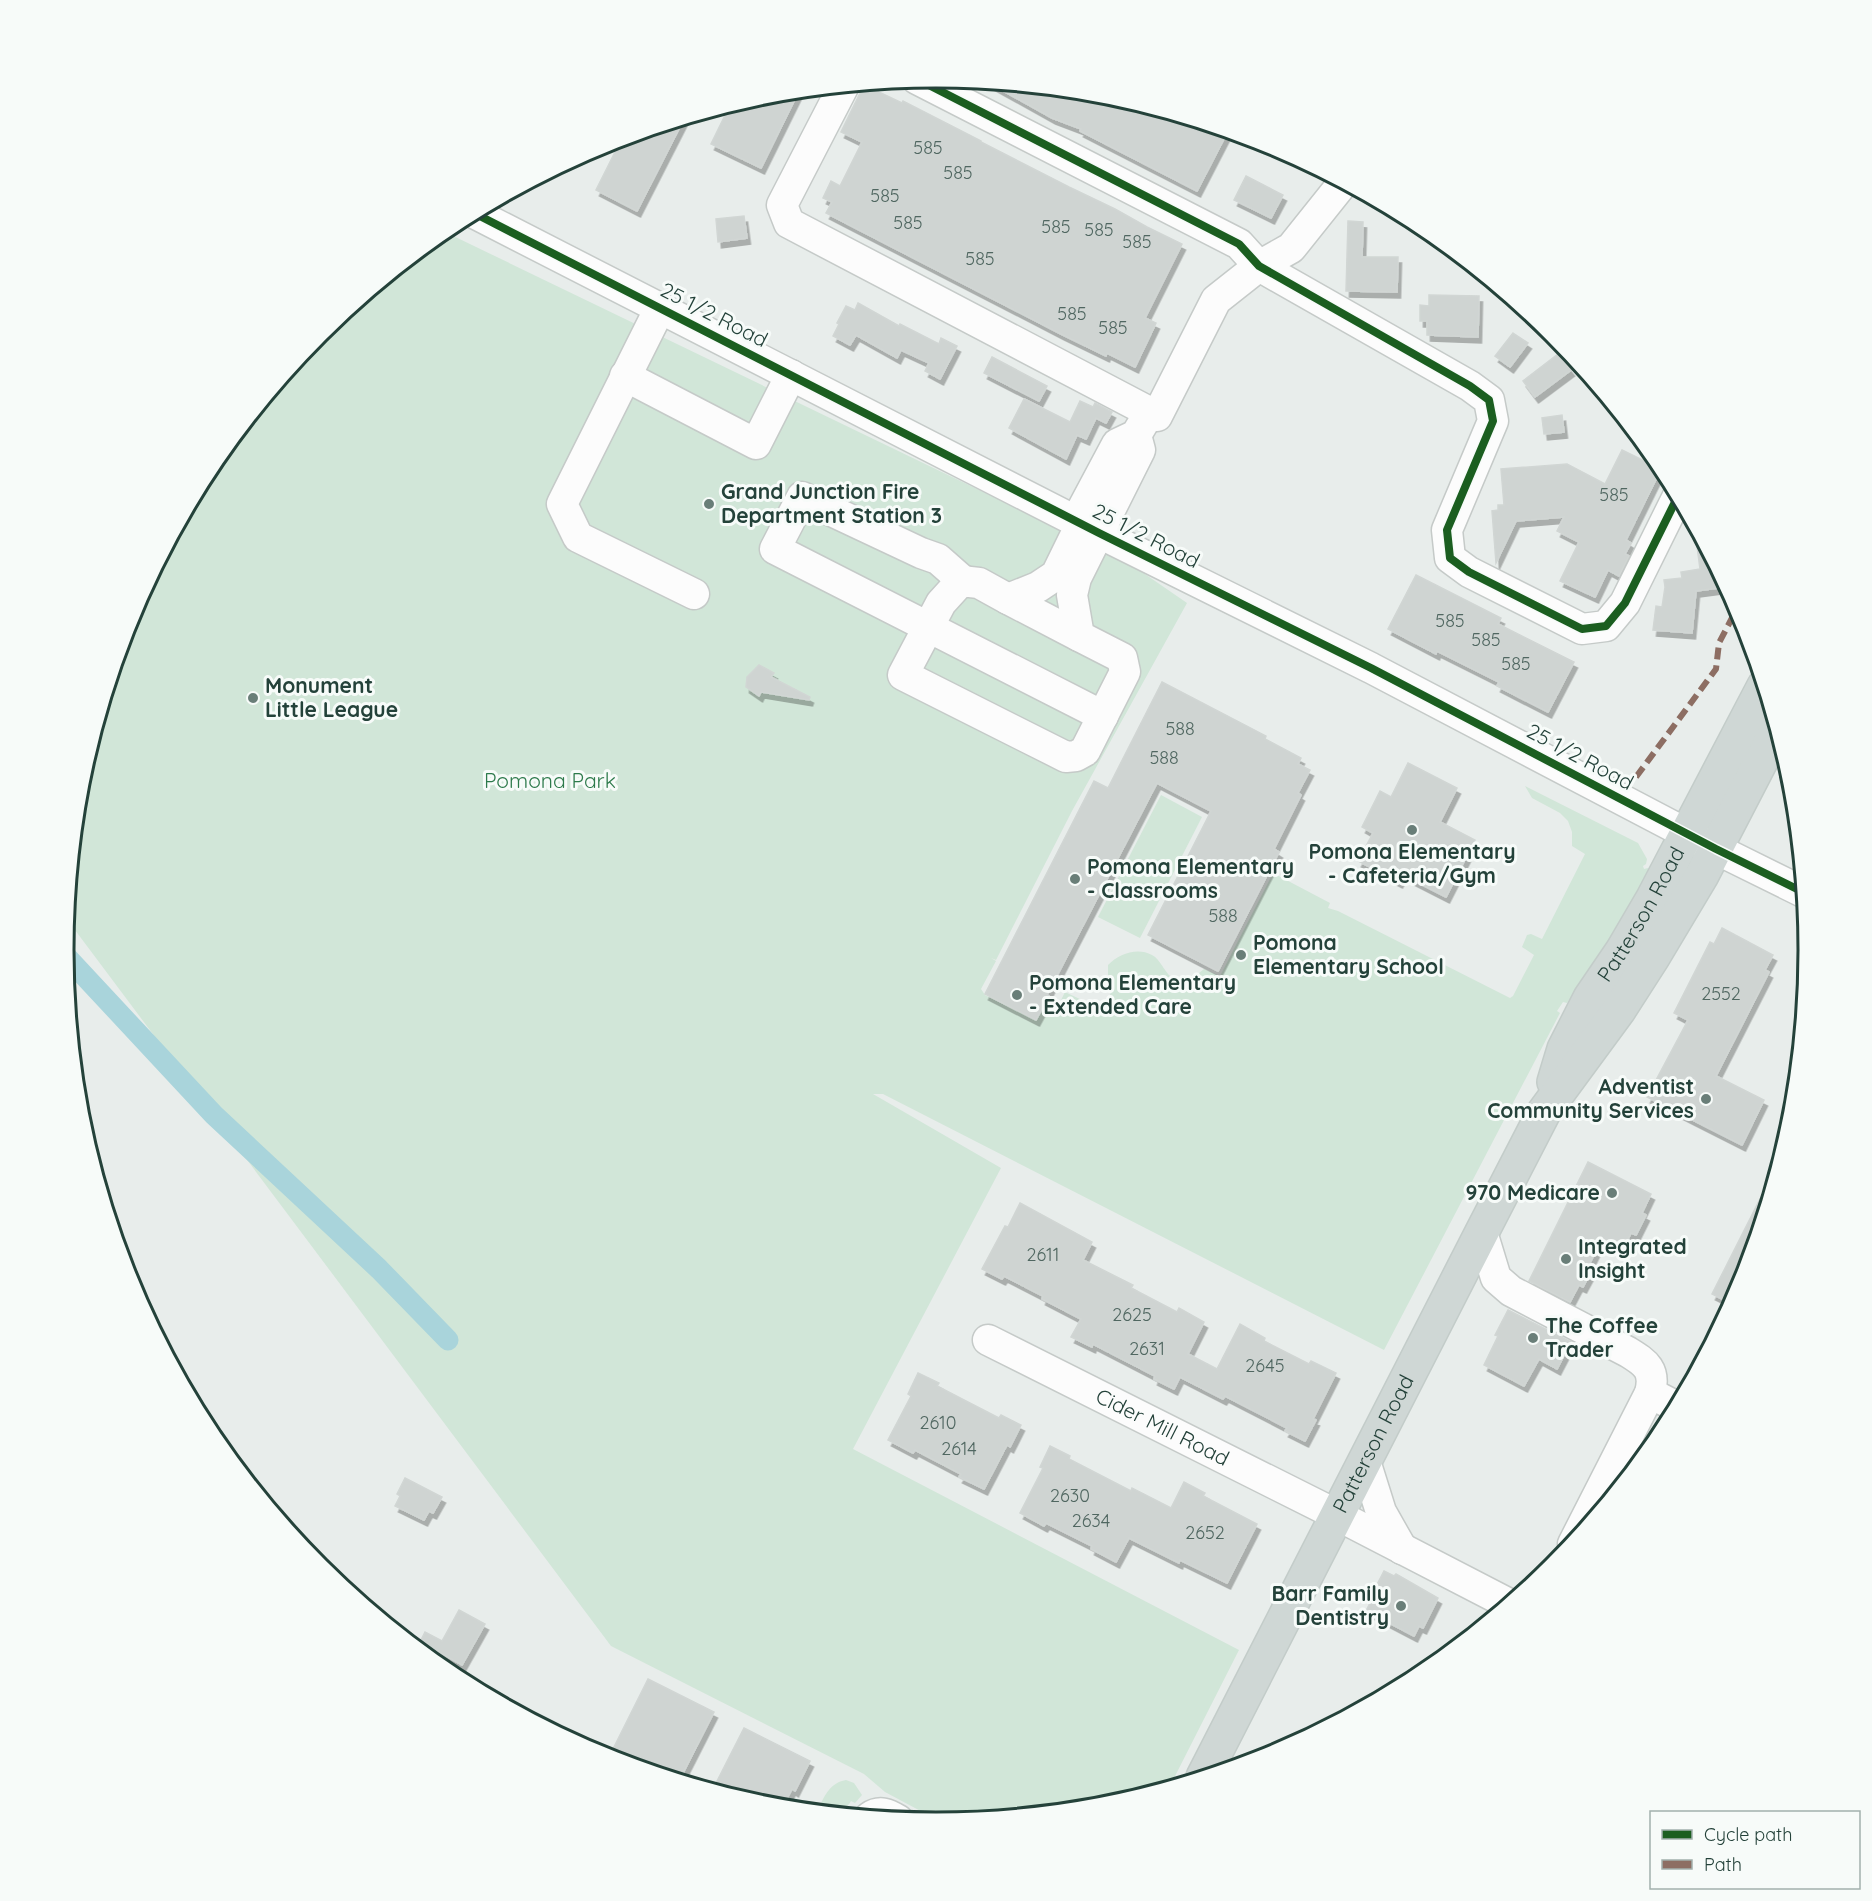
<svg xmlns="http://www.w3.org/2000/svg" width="1872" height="1901" viewBox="0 0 1872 1901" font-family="Quicksand,sans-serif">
  <defs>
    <filter id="shadow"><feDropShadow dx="3.5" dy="6" stdDeviation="0" flood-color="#0004"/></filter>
  </defs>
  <rect width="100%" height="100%" fill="#e8edeb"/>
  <g fill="#d1e6d8">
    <path d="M443 231 1126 561 1187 603 1072 811 996 960 991 958 996 961 981 989 985 995 1036 1020 1048 998H1052L1060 1002 1065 992 1103 1010 1114 986 1108 975V965C1119 954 1137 947 1152 955 1160 959 1164 971 1171 977 1175 982 1181 985 1186 989L1193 986 1199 973 1204 969 1220 976 1273 873 1330 903 1328 908 1338 911 1510 998 1513 996 1534 955 1522 947 1527 935 1531 934 1542 939 1585 854 1572 846V832L1568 821 1560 813 1532 798 1525 786 1638 843 1647 859 1646 864 1643 866 1644 869 1648 868 1649 872 1624 916 1567 1003 1563 1002 1557 1011 1560 1013 1384 1350 883 1094H873L1001 1168 853 1449 1239 1650 1169 1788 1106 1807 943 1823 885 1792 864 1774 611 1646 66 918 80 780 130 616 210 465 319 333Z"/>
    <path d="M1161 795 1202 817 1140 938 1098 917Z"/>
    <path d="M846 1780 854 1783 862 1795 855 1803 851 1801C848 1807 843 1808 840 1814L817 1812C824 1797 829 1783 846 1780Z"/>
  </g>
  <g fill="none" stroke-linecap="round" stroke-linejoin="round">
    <path stroke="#a9d4db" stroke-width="21" d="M63 953 214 1115 379 1269 448 1340"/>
  </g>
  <g fill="#cfd4d2" stroke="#d1d6d4" stroke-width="1.5" filter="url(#shadow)">
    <path d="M989 83 1107 94 1127 100 1169 122 1173 114 1228 131 1197 191 1080 131 1081 129 1052 118Z"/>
    <path d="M864 85 902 103 903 101 981 141V142L1069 187 1115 209 1147 227 1182 244 1145 318 1156 323 1135 367 1107 353 1106 356 1061 334 826 213 832 202 823 198 831 181 840 186 862 142 841 132Z"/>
    <path d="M799 91 761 168 711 144 730 105 766 94Z"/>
    <path d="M684 119 637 211 596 190 622 138Z"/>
    <path d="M1246 176 1283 195 1271 218 1234 200Z"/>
    <path d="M744 216 747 238 718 242 716 219Z"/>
    <path d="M1348 221 1363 222 1362 257H1398L1397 292 1346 291Z"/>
    <path d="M1429 295 1479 296 1478 337 1427 335V321H1420V305L1429 306Z"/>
    <path d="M858 303 899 326 900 324 939 344 941 338 957 346 940 379 925 371 929 363 901 350 897 358 856 335 850 345 833 336 839 324 837 323 846 306 855 310Z"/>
    <path d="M1513 333 1528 343 1510 367 1495 356Z"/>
    <path d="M1558 354 1571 370 1535 397 1523 381Z"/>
    <path d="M992 357 1047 386 1039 401 984 373Z"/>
    <path d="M1024 399 1070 422 1080 401 1093 407 1095 403 1112 412 1106 423 1096 418 1086 439 1077 435 1066 459 1009 428Z"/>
    <path d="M1562 415 1564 432 1544 434 1542 418Z"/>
    <path d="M1622 450 1661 469 1626 540 1631 543 1625 554 1629 556 1619 576 1608 570 1595 597 1560 581 1579 542 1557 531 1564 517 1516 521 1496 563 1492 511 1498 510V505H1504L1501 469 1567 464 1605 484Z"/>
    <path d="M1697 530 1727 587 1696 591 1692 633 1653 630 1656 606 1662 607 1665 587 1664 580 1682 578 1681 572 1700 569 1695 531Z"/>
    <path d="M1416 575 1501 618 1498 624 1574 662 1548 712 1497 686 1499 682 1437 651 1436 654 1388 629Z"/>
    <path d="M759 665 774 673 771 677 810 697 809 700 761 692 759 696 746 687 747 677Z"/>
    <path d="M1162 682 1266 736 1265 739 1301 758 1298 764 1310 770 1298 793 1301 795 1274 849 1279 852 1218 971 1148 935 1211 811 1157 783 1047 995 1049 996 1036 1020 985 994 1094 781 1108 788Z"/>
    <path d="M1408 763 1457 788 1440 822 1475 840 1446 897 1403 875 1399 882 1358 861 1373 833 1362 827 1380 791 1391 797Z"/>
    <path d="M1722 928 1773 955 1765 970 1769 972 1716 1076 1764 1100 1742 1145 1647 1097 1688 1020 1674 1013 1710 942 1714 944Z"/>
    <path d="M1588 1162 1651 1194 1642 1213 1646 1215 1636 1235 1631 1233 1622 1252 1601 1241 1587 1269 1591 1272 1583 1287 1579 1285 1570 1302 1529 1281Z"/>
    <path d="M1760 1199 1768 1202 1742 1285 1732 1304 1712 1294Z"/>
    <path d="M1020 1203 1092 1242 1083 1260 1133 1285 1131 1288 1177 1312 1179 1308 1204 1322 1188 1354 1217 1369 1240 1324 1265 1338 1264 1341 1309 1364 1311 1361 1336 1373 1313 1419 1316 1420 1305 1441 1285 1431 1287 1428 1225 1396 1223 1399 1180 1377 1174 1389 1154 1379 1155 1376 1093 1344 1092 1347 1071 1337 1081 1319 1042 1299 1043 1296 1004 1276 1002 1279 982 1269 1005 1226 1008 1227Z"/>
    <path d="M1508 1310 1571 1342 1557 1369 1539 1359 1524 1386 1484 1365 1498 1336 1495 1335Z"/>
    <path d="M918 1373 939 1383 937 1386 964 1400 999 1418 1001 1415 1021 1425 1010 1447 1007 1445 984 1489 959 1477 961 1474 915 1450 913 1453 888 1440 911 1396 908 1394Z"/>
    <path d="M1050 1446 1070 1456 1069 1459 1131 1491 1132 1488 1171 1508 1184 1482 1205 1493 1203 1496 1257 1524 1227 1583 1180 1560 1179 1563 1129 1538 1116 1562 1091 1549 1092 1546 1046 1523 1044 1526 1020 1513 1043 1468 1040 1467Z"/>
    <path d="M405 1478 442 1497 433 1513 429 1511 424 1520 395 1506 400 1496 397 1494Z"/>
    <path d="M1384 1571 1394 1576 1396 1574 1438 1598 1423 1628 1419 1626 1414 1636 1366 1611 1371 1601 1369 1600Z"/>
    <path d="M459 1610 485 1624 462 1665 441 1653 435 1663 417 1648 425 1632 442 1641Z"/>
    <path d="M648 1679 714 1712 680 1779 676 1777 675 1779 608 1759Z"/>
    <path d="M744 1728 810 1761 795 1791 792 1789 782 1808 765 1807 712 1791Z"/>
  </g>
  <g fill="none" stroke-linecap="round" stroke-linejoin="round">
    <defs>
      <g id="minor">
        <path d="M917 79 1239 244 1259 266 1470 386 1489 400 1493 421 1447 530 1450 558 1469 572 1582 629 1606 626 1625 603 1678 496"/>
        <path d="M843 87 782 205 789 223 1157 416 1216 300 1259 266 1291 248 1343 183"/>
        <path d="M474 213 1099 533 1371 668 1716 849 1803 892"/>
        <path d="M660 308 562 504 578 537 694 594"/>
        <path d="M625 376 756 444 791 375"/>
        <path d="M1076 521 1117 444 1136 435 1145 420"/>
        <path d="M1081 524 1056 575 1038 587 1008 599 979 583 961 581 941 603 903 675 1066 757 1076 756 1085 751 1125 672 1122 658 1079 636 1072 595 1076 578 1140 450 1136 435"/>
        <path d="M963 581 938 559 921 553 802 497 775 549 1103 716"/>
        <path d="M1008 599 1079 636"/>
        <path d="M1482 1232 1496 1278 1511 1291 1628 1352C1646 1363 1656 1370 1650 1393L1573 1544"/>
        <path id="s1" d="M988 1340 1337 1515 1509 1604"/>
        <path d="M1650 1393 1677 1407"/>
        <path d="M1365 1461 1381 1512 1402 1549"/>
        <path d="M870 1817C880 1810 888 1814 898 1820"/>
      </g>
      <g id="major">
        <path id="s2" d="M1554 1082 1564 1049 1590 998 1622 951 1653 898 1764 686"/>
        <path id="s3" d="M1203 1777 1482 1232 1544 1112 1619 1010 1653 957 1702 875 1777 730"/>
      </g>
    </defs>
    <use href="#minor" stroke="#c5cac8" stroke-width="33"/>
    <use href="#major" stroke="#c3ccc9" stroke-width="36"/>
    <use href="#minor" stroke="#fcfcfc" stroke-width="30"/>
    <use href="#major" stroke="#cfd7d5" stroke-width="33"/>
    <path stroke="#8d6e63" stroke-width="6" stroke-dasharray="12 6" stroke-linecap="butt" d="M1636 777 1716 669 1719 643 1733 616 1739 610"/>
    <defs>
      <g id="cycleway">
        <path d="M917 79 1239 244 1259 266 1470 386 1489 400 1493 421 1447 530 1450 558 1469 572 1582 629 1606 626 1625 603 1678 496"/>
        <path d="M474 213 1099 533 1371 668 1716 849 1803 892"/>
      </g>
    </defs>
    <use href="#cycleway" stroke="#f7fbf9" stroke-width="11"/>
    <use href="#cycleway" stroke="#1b5e20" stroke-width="8"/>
  </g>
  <g fill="#697e78" stroke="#f7fbf9" stroke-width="2">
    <circle cx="709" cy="504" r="6"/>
    <circle cx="253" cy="698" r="6"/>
    <circle cx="1412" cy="830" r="6"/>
    <circle cx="1075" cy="879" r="6"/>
    <circle cx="1241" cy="955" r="6"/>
    <circle cx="1017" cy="995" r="6"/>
    <circle cx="1706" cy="1099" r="6"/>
    <circle cx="1612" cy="1193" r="6"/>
    <circle cx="1566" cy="1259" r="6"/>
    <circle cx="1533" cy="1338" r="6"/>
    <circle cx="1401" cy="1606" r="6"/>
  </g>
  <g text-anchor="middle" stroke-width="6" stroke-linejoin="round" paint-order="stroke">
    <g font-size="18" fill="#506761">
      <text x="928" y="154">585</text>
      <text x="958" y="179">585</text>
      <text x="885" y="202">585</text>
      <text x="908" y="229">585</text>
      <text x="1056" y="233">585</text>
      <text x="1099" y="236">585</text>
      <text x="1137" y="248">585</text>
      <text x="980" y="265">585</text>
      <text x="1072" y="320">585</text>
      <text x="1113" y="334">585</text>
      <text x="1614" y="501">585</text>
      <text x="1450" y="627">585</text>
      <text x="1486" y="646">585</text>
      <text x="1516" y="670">585</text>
      <text x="1180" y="735">588</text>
      <text x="1164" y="764">588</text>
      <text x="1223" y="922">588</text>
      <text x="1721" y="1000">2552</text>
      <text x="1043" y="1261">2611</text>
      <text x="1132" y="1321">2625</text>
      <text x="1147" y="1355">2631</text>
      <text x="1265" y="1372">2645</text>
      <text x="938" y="1429">2610</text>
      <text x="959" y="1455">2614</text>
      <text x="1070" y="1502">2630</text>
      <text x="1091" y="1527">2634</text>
      <text x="1205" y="1539">2652</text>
    </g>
    <g font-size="21" fill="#24423a" stroke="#f7fbf9">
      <text transform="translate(714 315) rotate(27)" y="7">25 1/2 Road</text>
      <text transform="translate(1146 536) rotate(27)" y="7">25 1/2 Road</text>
      <text transform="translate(1580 757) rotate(28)" y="7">25 1/2 Road</text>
      <text dy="7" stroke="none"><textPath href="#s2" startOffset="190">Patterson Road</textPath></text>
      <text dy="7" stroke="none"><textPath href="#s1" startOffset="195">Cider Mill Road</textPath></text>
      <text dy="7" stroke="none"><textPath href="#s3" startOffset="374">Patterson Road</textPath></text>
    </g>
    <g font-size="21" font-weight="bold" fill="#24423a" stroke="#f7fbf9" text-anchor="start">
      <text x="721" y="499">Grand Junction Fire<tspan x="721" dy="24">Department Station 3</tspan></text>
      <text x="265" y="693">Monument<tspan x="265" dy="24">Little League</tspan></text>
      <text x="1412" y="859" text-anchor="middle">Pomona Elementary<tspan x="1412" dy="24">- Cafeteria/Gym</tspan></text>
      <text x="1087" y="874">Pomona Elementary<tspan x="1087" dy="24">- Classrooms</tspan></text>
      <text x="1253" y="950">Pomona<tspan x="1253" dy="24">Elementary School</tspan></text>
      <text x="1029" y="990">Pomona Elementary<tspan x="1029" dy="24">- Extended Care</tspan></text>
      <text x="1694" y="1094" text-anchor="end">Adventist<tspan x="1694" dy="24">Community Services</tspan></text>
      <text x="1600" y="1200" text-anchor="end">970 Medicare</text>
      <text x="1578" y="1254">Integrated<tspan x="1578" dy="24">Insight</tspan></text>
      <text x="1545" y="1333">The Coffee<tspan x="1545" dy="24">Trader</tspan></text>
      <text x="1389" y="1601" text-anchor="end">Barr Family<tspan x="1389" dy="24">Dentistry</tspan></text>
    </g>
    <g font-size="21" fill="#2d7a4b" stroke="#f7fbf9">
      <text x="550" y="788">Pomona Park</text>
    </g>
  </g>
  <path d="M0 0H1872V1901H0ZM74 950a862 862 0 1 1 1724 0a862 862 0 1 1-1724 0Z" fill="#f7fbf9" fill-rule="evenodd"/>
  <path fill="none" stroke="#24423a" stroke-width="3" d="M74 950a862 862 0 1 1 1724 0a862 862 0 1 1-1724 0Z"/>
  <rect x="1650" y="1811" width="210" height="78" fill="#f7fbf9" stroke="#a3b1ad" stroke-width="1.5"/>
  <rect x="1662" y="1830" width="30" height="9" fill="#1b5e20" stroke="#a3b1ad" stroke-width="1.5"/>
  <text x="1704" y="1841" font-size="18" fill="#24423a">Cycle path</text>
  <rect x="1662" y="1860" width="30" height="9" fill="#8d6e63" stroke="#a3b1ad" stroke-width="1.5"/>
  <text x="1704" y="1871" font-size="18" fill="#24423a">Path</text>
</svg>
